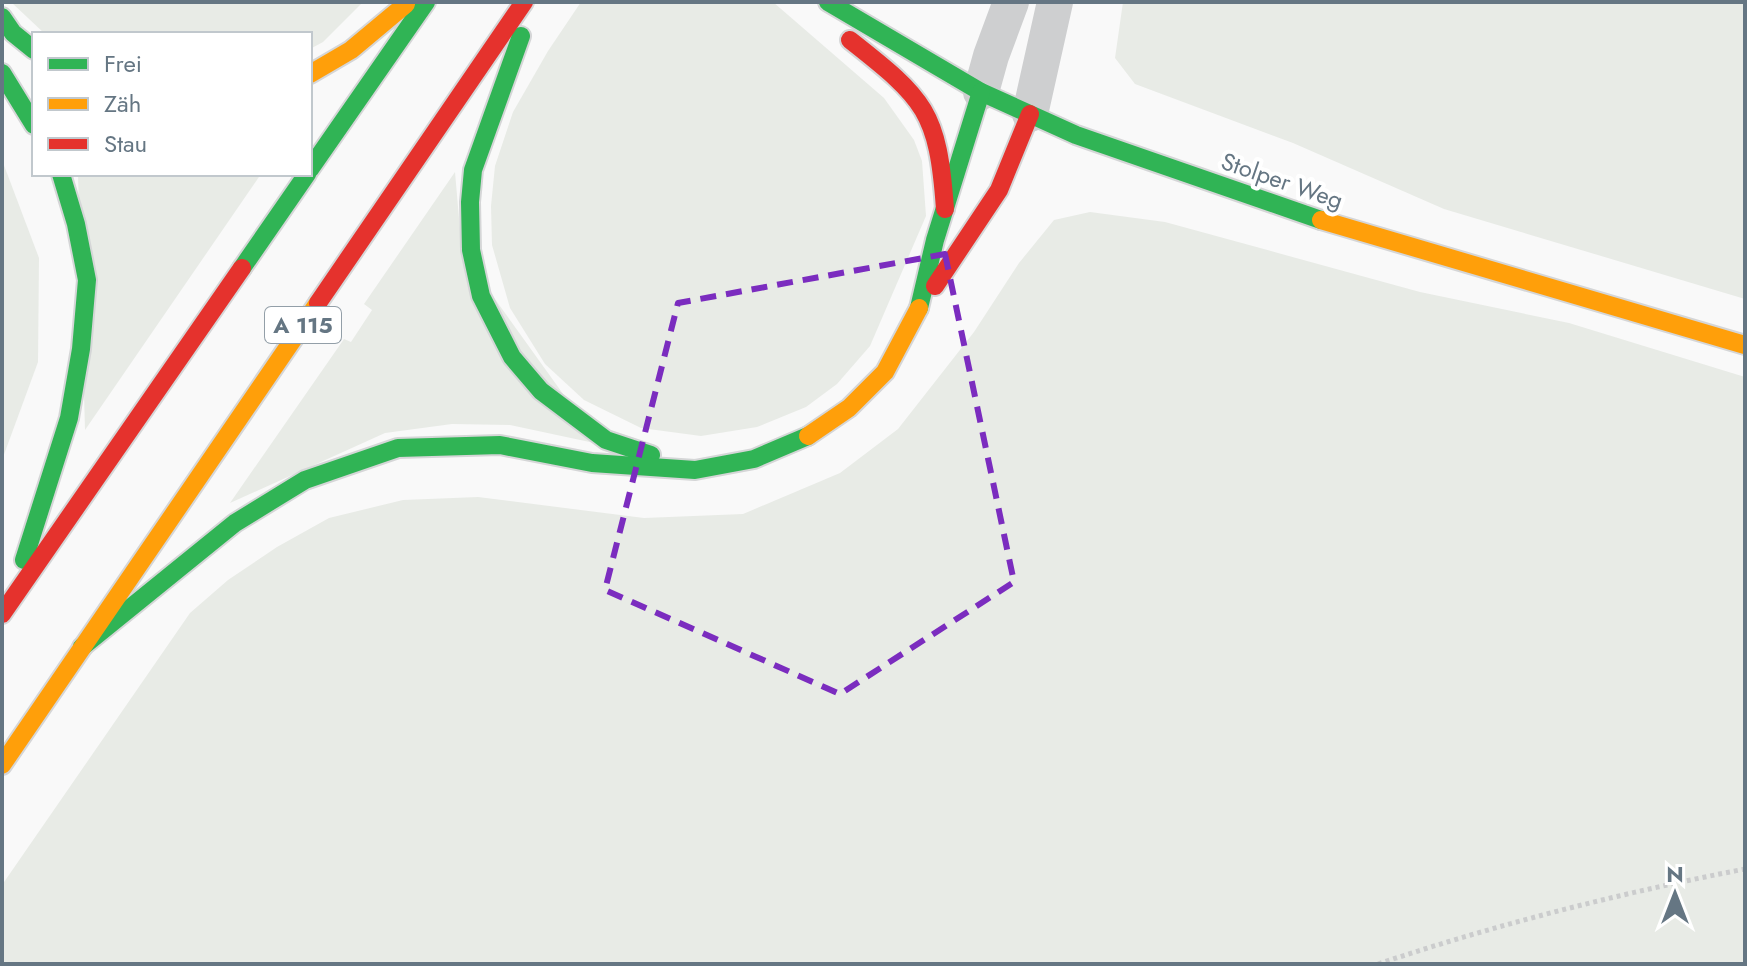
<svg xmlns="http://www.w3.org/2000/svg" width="1747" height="966" viewBox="0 0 1747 966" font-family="Jost,sans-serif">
  <rect width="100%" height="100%" fill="#f9f9f9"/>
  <g fill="#e8ebe6">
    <path d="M11 2H363L323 42 310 49V34H45Z"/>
    <path d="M581 2H773L884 98 914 140 922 161 926 216 870 346 837 384 806 407 757 427 701 436 641 428 584 400 545 364 510 308 492 245 491 206 495 166 513 112 548 51Z"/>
    <path d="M1123 2H1745V299L1444 209 1293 143 1135 84 1115 58Z"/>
    <path d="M2 160 39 258 38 362 2 460Z"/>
    <path d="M455 172 462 253 599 444 510 425 452 424 385 433 230 503 344 339 351 342 372 310 364 304Z"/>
    <path d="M78 174H261L85 430Z"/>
    <path d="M1090 212 1165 222 1420 292 1569 323 1745 377V964H2V885L190 613 228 580 277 547 329 518 403 500 478 497 644 518 743 514 840 473 898 429 974 332 1019 263 1054 220Z"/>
  </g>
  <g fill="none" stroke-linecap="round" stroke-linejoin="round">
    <defs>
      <g id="fast">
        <path d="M828 2 981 92 1076 135 1321 220"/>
        <path d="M2 17 13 33 34 50"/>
        <path d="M521 36 473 170 470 202 471 250 481 296 512 357 541 391 606 440 651 455"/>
        <path d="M2 73 34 125"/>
        <path d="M310 169 426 2"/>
        <path d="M242 268 307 174"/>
        <path d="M919 308 935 240 981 92"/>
        <path d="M24 560 69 418 81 349 87 280 76 224 61 174"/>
        <path d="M82 647 235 523 305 480 398 448 500 445 592 463 695 470 754 459 808 436"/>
      </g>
      <g id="slow">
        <path d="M310 74 351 50 406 4"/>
        <path d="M1321 220 1745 345"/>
        <path d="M808 436 849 408 885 372 919 308"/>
        <path d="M2 765 318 303"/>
      </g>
      <g id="jam">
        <path d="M850 40C925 99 938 111 945 209"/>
        <path d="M935 286 999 190 1030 114"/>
        <path d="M318 303 524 2"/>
        <path d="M2 614 242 268"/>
      </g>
    </defs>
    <use href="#fast" stroke="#d5d6d7" stroke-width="22"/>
    <use href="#slow" stroke="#d5d6d7" stroke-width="22"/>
    <use href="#jam" stroke="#d5d6d7" stroke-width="22"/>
    <path stroke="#cbcccd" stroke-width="5" stroke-dasharray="4 4" stroke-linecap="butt" d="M1378 964C1498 924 1621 893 1745 869"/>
    <g stroke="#cecfd0" stroke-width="36">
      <path d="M981 92 991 56 1011 2"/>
      <path d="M1030 114 1055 2"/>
    </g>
    <use href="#fast" stroke="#30b455" stroke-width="18"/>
    <use href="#slow" stroke="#ff9f0a" stroke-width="18"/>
    <use href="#jam" stroke="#e5322d" stroke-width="18"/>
  </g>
  <path fill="none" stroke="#7b2cbf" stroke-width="6" stroke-dasharray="16 10" stroke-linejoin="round" d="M945 254 1014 582 840 694 605 590 678 303Z"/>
  <g text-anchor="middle" stroke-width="8" stroke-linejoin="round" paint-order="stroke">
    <rect fill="#fff" stroke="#939fa8" stroke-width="2" x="265" y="307" width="76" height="36" rx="6"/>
    <g font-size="22" font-weight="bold" fill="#657683">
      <text x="303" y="333">A 115</text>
    </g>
    <g font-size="24" fill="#657683" stroke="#fff">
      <text transform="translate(1282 181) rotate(19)" y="8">Stolper Weg</text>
    </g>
  </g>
  <rect width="1747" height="966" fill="none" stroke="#657683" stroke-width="8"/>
  <rect x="32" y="32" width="280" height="144" fill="#ffffff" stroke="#c1c8cd" stroke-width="2"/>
  <rect x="48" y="58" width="40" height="12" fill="#30b455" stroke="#c1c8cd" stroke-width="2"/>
  <text x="104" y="72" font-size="24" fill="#657683">Frei</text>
  <rect x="48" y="98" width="40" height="12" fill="#ff9f0a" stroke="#c1c8cd" stroke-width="2"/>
  <text x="104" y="112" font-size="24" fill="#657683">Zäh</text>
  <rect x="48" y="138" width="40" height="12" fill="#e5322d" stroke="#c1c8cd" stroke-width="2"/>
  <text x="104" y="152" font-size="24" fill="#657683">Stau</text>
  <g transform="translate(1675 894)" stroke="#ffffff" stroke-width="6" paint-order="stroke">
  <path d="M0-6L14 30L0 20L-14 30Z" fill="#657683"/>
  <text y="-12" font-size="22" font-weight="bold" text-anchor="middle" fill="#657683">N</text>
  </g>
</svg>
